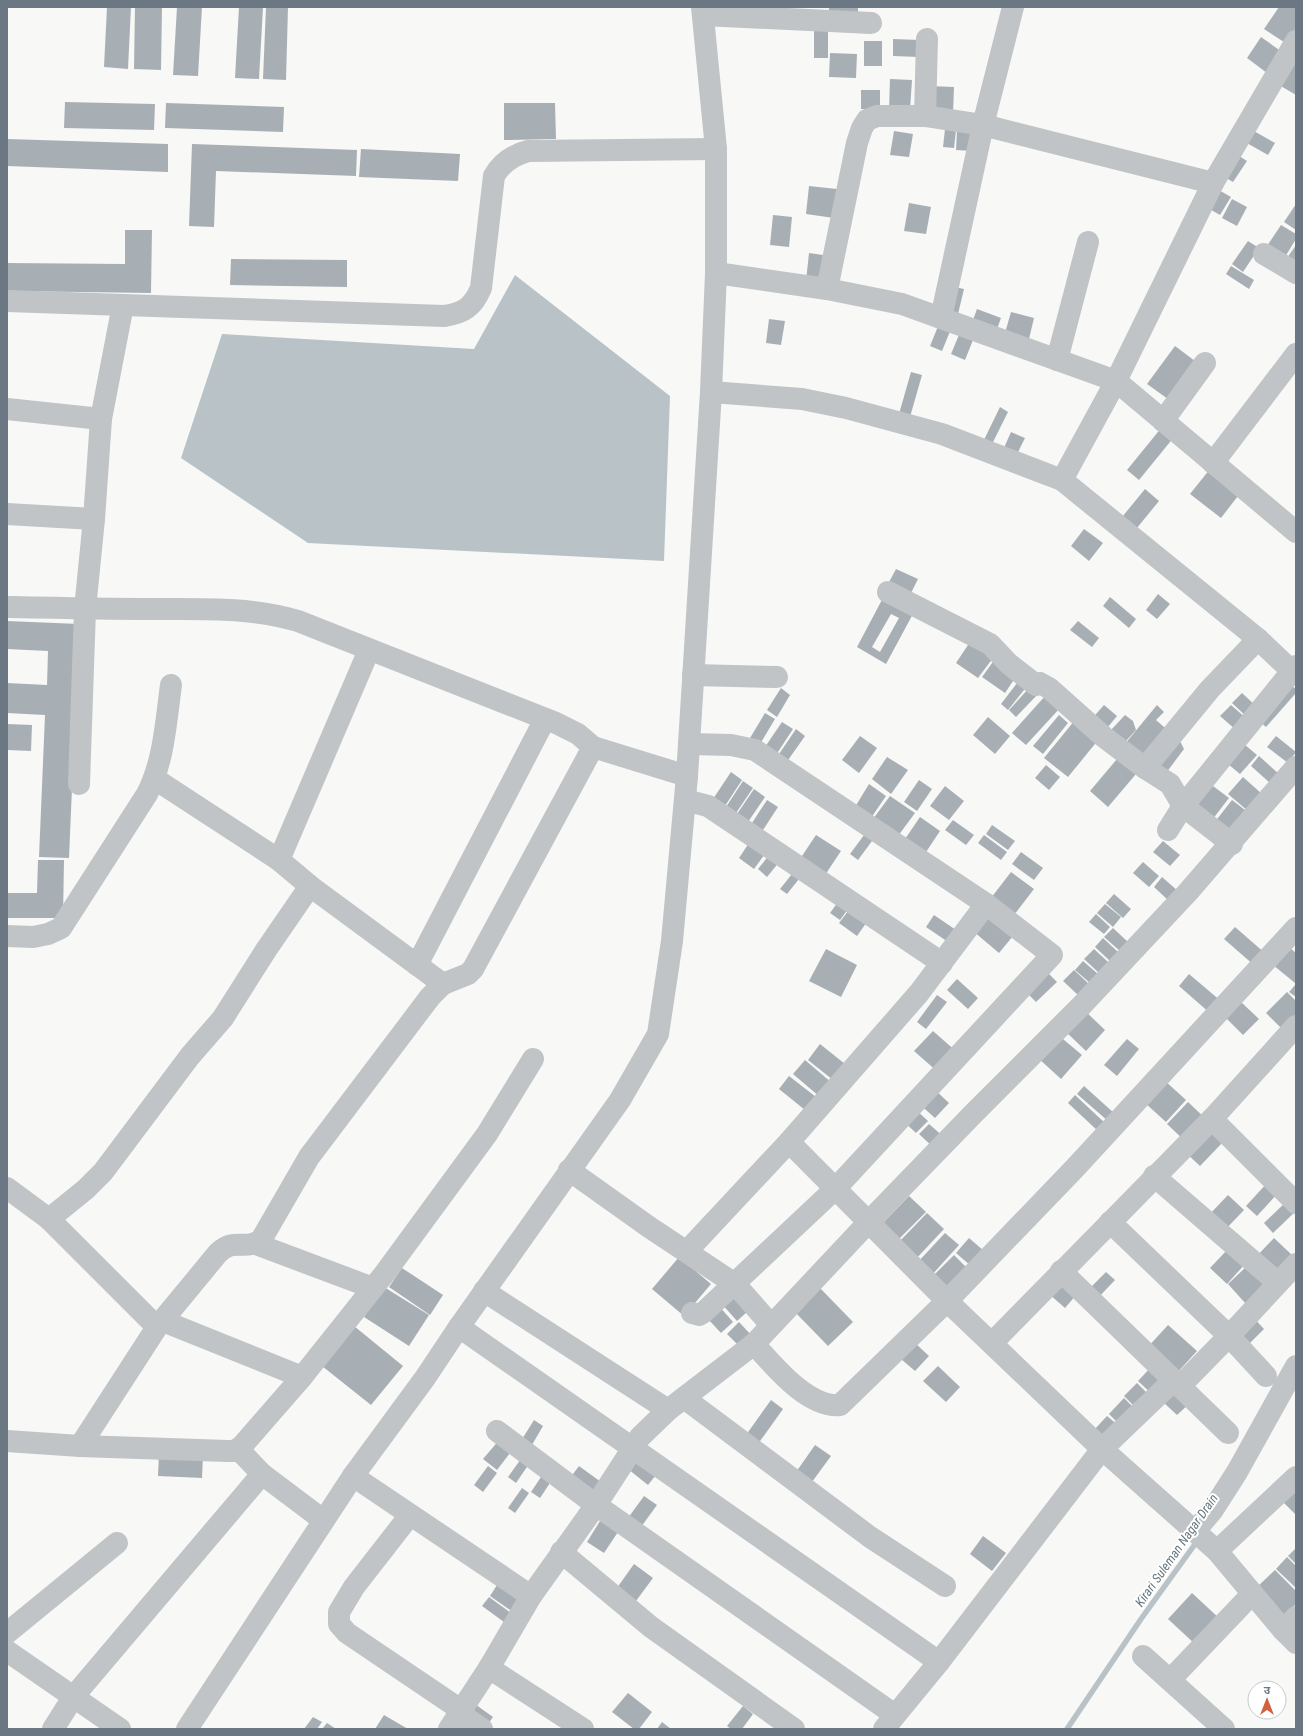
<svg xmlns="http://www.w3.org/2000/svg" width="1303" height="1736" viewBox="0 0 1303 1736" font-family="'Roboto Condensed','Noto Sans Devanagari',sans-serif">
  <rect width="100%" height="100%" fill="#f8f8f6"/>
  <path fill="#b9c3c7" d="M515 275 670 396 664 561 308 543 181 458 222 334 474 349Z"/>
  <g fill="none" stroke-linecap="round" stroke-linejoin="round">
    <path stroke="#b9c3c7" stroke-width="5.5" d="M1067 1729 1141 1619 1198 1540"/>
  </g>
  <g fill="#a8afb4" fill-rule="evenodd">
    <path d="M107 7H131L128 69 104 67Z"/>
    <path d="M135 7H162L161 70 134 69Z"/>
    <path d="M177 7H202L198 76 173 75Z"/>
    <path d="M239 7H263L259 79 235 78Z"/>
    <path d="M266 7H288L286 80 263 79Z"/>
    <rect x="829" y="7" width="29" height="10"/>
    <path d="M1279 7H1296V30L1287 44 1264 29Z"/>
    <rect x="814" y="26" width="14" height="32"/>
    <path d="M1261 37 1282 52 1267 73 1247 58Z"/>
    <path d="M893 39 920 40 919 57 893 56Z"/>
    <rect x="864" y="41" width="18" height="25"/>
    <path d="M830 53 857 54 856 78 829 77Z"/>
    <path d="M1292 62 1296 65V95L1279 85Z"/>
    <path d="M890 79 912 80 910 110H889Z"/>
    <path d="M928 86 954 87 953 113 926 112Z"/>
    <rect x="861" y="90" width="19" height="19"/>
    <path d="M65 102 155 104 154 130 64 128Z"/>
    <path d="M166 103 284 107 283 132 165 128Z"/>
    <path d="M504 103H555L556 139 504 140Z"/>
    <path d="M945 129 956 130 954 148 943 147Z"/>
    <path d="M957 130 974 131 973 151 956 150Z"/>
    <path d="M1252 130 1275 143 1268 155 1245 142Z"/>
    <path d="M894 131 913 134 909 157 890 155Z"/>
    <path d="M7 139 168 144V172L7 166Z"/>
    <path d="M192 144 357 150 356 176 216 171 214 227 189 226Z"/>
    <path d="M361 149 460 154 458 181 359 177Z"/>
    <path d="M1236 154 1247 161 1233 182 1223 176Z"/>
    <path d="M809 186 837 189 834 218 806 214Z"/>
    <path d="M1217 189 1231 197 1220 215 1206 207Z"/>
    <path d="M1232 199 1247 207 1237 226 1222 218Z"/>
    <path d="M909 203 931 207 926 234 904 231Z"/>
    <path d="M1296 204V230L1284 222Z"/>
    <path d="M773 215 792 217 789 247 770 245Z"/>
    <path d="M1281 225 1296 234V239L1285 257 1267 246Z"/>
    <path d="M125 230H152L151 293 7 291V263L125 264Z"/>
    <path d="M1248 241 1259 248 1243 272 1232 264Z"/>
    <path d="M1296 245V264L1287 258Z"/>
    <path d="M809 253 823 255 820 283 806 281Z"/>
    <path d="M231 259 347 260V287L230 285Z"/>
    <path d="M1231 266 1254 280 1249 289 1226 274Z"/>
    <path d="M950 286 964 289 958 314 945 312Z"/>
    <path d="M977 309 1001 318 997 329 973 320Z"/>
    <path d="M1011 312 1034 318 1029 339 1005 333Z"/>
    <path d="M769 319 785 321 781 345 766 343Z"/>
    <path d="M941 319 953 324 942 351 930 346Z"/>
    <path d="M961 330 975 335 965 360 951 354Z"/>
    <path d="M1175 346 1195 361 1168 399 1147 384Z"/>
    <path d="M911 372 922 375 910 417 899 414Z"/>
    <path d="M1000 407 1008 412 991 446 983 442Z"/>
    <path d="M1162 427 1174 437 1139 480 1127 470Z"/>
    <path d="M1011 432 1025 438 1016 456 1003 450Z"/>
    <path d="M1210 469 1241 492 1221 518 1190 494Z"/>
    <path d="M1145 489 1159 501 1132 534 1118 522Z"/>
    <path d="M1084 529 1103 543 1089 561 1071 546Z"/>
    <path d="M896 569 918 579 909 597 887 586Z"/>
    <path d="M1158 594 1170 604 1157 619 1146 610Z"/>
    <path d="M884 596 914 612 886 664 857 647ZM891 614 899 618 880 652 872 647Z"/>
    <path d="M1110 597 1136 619 1129 628 1103 606Z"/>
    <path d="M7 621 79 624 69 858 39 857 45 715 7 713V683L47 685 48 651 7 649Z"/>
    <path d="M1078 621 1099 638 1092 647 1070 630Z"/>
    <path d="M970 642 993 658 978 678 956 663Z"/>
    <path d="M995 659 1017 675 1005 693 982 677Z"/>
    <path d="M1020 679 1028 685 1008 710 1001 704Z"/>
    <path d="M1287 682 1296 689V693L1266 727 1256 718Z"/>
    <path d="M1030 687 1038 694 1016 717 1009 710Z"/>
    <path d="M781 688 790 695 777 717 767 710Z"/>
    <path d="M1242 693 1257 707 1248 718 1232 703Z"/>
    <path d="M1046 695 1060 708 1026 745 1012 733Z"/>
    <path d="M1104 705 1117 716 1103 733 1089 722Z"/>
    <path d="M1157 705 1164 712 1156 720 1172 734 1148 764 1124 745Z"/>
    <path d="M1231 705 1247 719 1236 730 1220 716Z"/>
    <path d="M765 713 775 719 760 744 750 738Z"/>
    <path d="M1059 715 1068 723 1043 754 1033 746Z"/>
    <path d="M1125 715 1133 721 1136 730 1125 742 1111 730Z"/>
    <path d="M988 717 1010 736 995 754 973 735Z"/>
    <path d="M1075 720 1099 739 1068 777 1044 758Z"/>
    <path d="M782 722 793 729 776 755 765 747Z"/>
    <path d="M7 724 32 725 31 751 7 750Z"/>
    <path d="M796 729 805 736 786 763 777 757Z"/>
    <path d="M1176 733 1184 749 1166 773 1153 763Z"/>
    <path d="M860 736 877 748 859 773 842 760Z"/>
    <path d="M1276 736 1296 752 1288 763 1267 747Z"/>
    <path d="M1238 739 1257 755 1240 774 1222 759Z"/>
    <path d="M1259 756 1279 774 1270 783 1251 766Z"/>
    <path d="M887 757 908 770 891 794 872 779Z"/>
    <path d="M1117 759 1136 774 1108 807 1090 791Z"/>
    <path d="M1046 765 1060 777 1049 790 1035 778Z"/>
    <path d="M731 772 742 780 725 806 713 799Z"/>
    <path d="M1243 777 1262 794 1248 811 1228 794Z"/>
    <path d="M919 780 932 789 917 811 904 802Z"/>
    <path d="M1205 780 1229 798 1212 820 1188 801Z"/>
    <path d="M743 781 753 788 736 813 726 807Z"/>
    <path d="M869 784 886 796 871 818 855 807Z"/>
    <path d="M945 786 964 801 949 820 930 806Z"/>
    <path d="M754 789 765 797 748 822 737 814Z"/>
    <path d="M890 796 915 813 898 836 873 819Z"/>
    <path d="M767 800 778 807 763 830 752 823Z"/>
    <path d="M1232 800 1249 813 1231 836 1214 823Z"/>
    <path d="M920 817 940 831 924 855 903 842Z"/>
    <path d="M953 820 974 835 966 845 945 830Z"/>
    <path d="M992 825 1015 841 1008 850 986 834Z"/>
    <path d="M867 831 875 837 858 860 850 854Z"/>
    <path d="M816 835 841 851 825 875 800 859Z"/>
    <path d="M984 835 1007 852 1001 860 978 843Z"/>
    <path d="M751 840 767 851 754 869 739 858Z"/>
    <path d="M1163 841 1180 855 1170 866 1153 852Z"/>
    <path d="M1021 852 1043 868 1034 880 1012 864Z"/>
    <path d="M770 854 780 861 767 877 758 869Z"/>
    <path d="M38 860H64L63 918H7V893H37Z"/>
    <path d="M1143 862 1159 876 1149 887 1133 873Z"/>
    <path d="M1011 872 1034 889 1014 915 991 898Z"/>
    <path d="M792 874 799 879 787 894 780 889Z"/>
    <path d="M1162 877 1178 891 1169 901 1154 887Z"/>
    <path d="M1114 894 1131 909 1123 918 1106 903Z"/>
    <path d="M841 898 851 905 840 920 830 913Z"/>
    <path d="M1105 904 1121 917 1113 927 1097 913Z"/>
    <path d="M852 906 869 919 857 936 839 923Z"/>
    <path d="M986 914 1013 936 999 953 973 931Z"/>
    <path d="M1096 914 1110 927 1104 934 1089 922Z"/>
    <path d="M934 915 956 930 948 942 926 927Z"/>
    <path d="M1235 927 1266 954 1255 966 1224 939Z"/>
    <path d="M1113 928 1128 942 1120 951 1104 937Z"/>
    <path d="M1103 938 1118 952 1110 961 1095 947Z"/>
    <path d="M1289 947 1296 953 1295 983 1273 965Z"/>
    <path d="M826 949 857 965 841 997 809 981Z"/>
    <path d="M1094 949 1108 962 1099 973 1084 959Z"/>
    <path d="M1083 961 1098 974 1090 983 1075 970Z"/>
    <path d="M1043 968 1057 982 1036 1002 1023 989Z"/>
    <path d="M1074 970 1089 984 1078 995 1063 981Z"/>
    <path d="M1189 974 1222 1002 1211 1014 1179 986Z"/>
    <path d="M957 979 978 998 968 1009 947 990Z"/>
    <path d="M1296 984V997L1289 992Z"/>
    <path d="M1287 992 1296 1001V1019L1284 1031 1266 1013Z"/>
    <path d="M937 995 947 1002 926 1029 917 1022Z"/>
    <path d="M1240 1001 1259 1019 1243 1035 1225 1017Z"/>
    <path d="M1083 1009 1105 1030 1086 1051 1064 1030Z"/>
    <path d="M933 1031 958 1053 939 1073 914 1051Z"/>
    <path d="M1057 1034 1082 1055 1061 1079 1037 1057Z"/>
    <path d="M1127 1039 1139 1049 1117 1076 1104 1065Z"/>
    <path d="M820 1044 845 1064 833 1080 808 1060Z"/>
    <path d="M805 1060 832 1083 820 1097 793 1074Z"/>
    <path d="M789 1076 816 1097 805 1110 779 1089Z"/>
    <path d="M1164 1080 1186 1100 1166 1122 1144 1102Z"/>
    <path d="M931 1086 949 1103 935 1118 917 1102Z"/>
    <path d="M1084 1086 1115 1114 1108 1121 1077 1094Z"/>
    <path d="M1075 1095 1106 1124 1099 1132 1068 1103Z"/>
    <path d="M1188 1102 1207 1120 1186 1142 1167 1124Z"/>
    <path d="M913 1107 928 1121 916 1133 901 1119Z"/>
    <path d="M929 1124 945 1138 935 1149 919 1134Z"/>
    <path d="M1209 1126 1224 1141 1200 1166 1185 1152Z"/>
    <path d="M1268 1182 1279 1192 1257 1216 1246 1206Z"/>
    <path d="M1228 1195 1244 1210 1223 1232 1207 1217Z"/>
    <path d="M909 1196 926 1212 895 1243 879 1227Z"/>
    <path d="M1287 1201 1296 1211 1273 1233 1264 1223Z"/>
    <path d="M927 1213 944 1229 914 1261 897 1244Z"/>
    <path d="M945 1233 959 1245 930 1277 916 1264Z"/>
    <path d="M969 1238 984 1251 971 1266 956 1253Z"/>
    <path d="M1274 1238 1292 1255 1273 1275 1255 1258Z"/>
    <path d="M1228 1249 1245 1264 1227 1284 1210 1268Z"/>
    <path d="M954 1255 969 1270 947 1292 932 1277Z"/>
    <path d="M679 1257 711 1284 684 1316 652 1289Z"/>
    <path d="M1247 1266 1265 1285 1246 1304 1228 1284Z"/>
    <path d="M402 1268 443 1295 430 1315 389 1287Z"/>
    <path d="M1106 1272 1115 1280 1095 1301 1086 1292Z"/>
    <path d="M1061 1280 1077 1294 1065 1308 1049 1294Z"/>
    <path d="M384 1287 429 1315 409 1346 364 1317Z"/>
    <path d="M819 1287 853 1322 828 1346 794 1311Z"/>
    <path d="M732 1294 747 1312 737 1321 721 1303Z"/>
    <path d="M719 1306 733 1322 721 1333 707 1318Z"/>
    <path d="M1252 1316 1264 1329 1246 1347 1233 1334Z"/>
    <path d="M739 1322 753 1337 741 1348 727 1334Z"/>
    <path d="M1168 1325 1197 1351 1176 1374 1147 1348Z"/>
    <path d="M354 1326 403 1366 371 1405 322 1366Z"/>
    <path d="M915 1343 929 1356 915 1371 901 1359Z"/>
    <path d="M938 1366 960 1387 946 1402 923 1381Z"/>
    <path d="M1152 1366 1168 1381 1154 1396 1138 1381Z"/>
    <path d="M1137 1383 1151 1397 1138 1410 1124 1396Z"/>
    <path d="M1177 1388 1191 1402 1177 1415 1163 1402Z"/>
    <path d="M1124 1398 1136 1410 1121 1426 1109 1414Z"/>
    <path d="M771 1400 783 1409 758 1444 746 1435Z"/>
    <path d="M1107 1416 1120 1427 1105 1442 1093 1431Z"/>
    <path d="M534 1420 543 1426 529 1450 519 1444Z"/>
    <path d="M500 1439 513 1449 497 1470 483 1459Z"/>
    <path d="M815 1445 831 1456 809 1486 794 1475Z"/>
    <path d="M159 1453 203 1455 202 1478 158 1476Z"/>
    <path d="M639 1455 659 1471 648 1485 628 1469Z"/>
    <path d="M523 1456 531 1461 516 1483 508 1477Z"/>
    <path d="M488 1466 497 1473 483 1492 474 1485Z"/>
    <path d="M579 1466 601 1482 592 1494 570 1478Z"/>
    <path d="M545 1471 554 1477 540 1498 531 1492Z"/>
    <path d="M1296 1485V1515L1281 1500Z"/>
    <path d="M522 1488 529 1493 515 1513 508 1508Z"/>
    <path d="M644 1496 657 1505 641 1527 628 1518Z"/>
    <path d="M600 1521 618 1532 604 1553 587 1542Z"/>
    <path d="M983 1536 1006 1553 992 1571 970 1554Z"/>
    <path d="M1296 1548V1564L1288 1556Z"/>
    <path d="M1287 1557 1296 1566V1588L1276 1569Z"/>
    <path d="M634 1564 653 1578 633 1605 614 1592Z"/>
    <path d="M1275 1570 1296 1591V1604L1282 1617 1255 1589Z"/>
    <path d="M497 1585 521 1601 513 1612 490 1596Z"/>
    <path d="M1192 1593 1220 1619 1196 1645 1168 1619Z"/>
    <path d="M489 1597 511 1613 504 1622 482 1606Z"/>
    <path d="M628 1693 652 1712 639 1729H634L612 1712Z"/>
    <path d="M472 1702 493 1717 486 1727 465 1712Z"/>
    <path d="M743 1706 753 1714 742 1729H731L727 1726Z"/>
    <path d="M384 1715 408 1729H375Z"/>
    <path d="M313 1717 322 1722 317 1729H304Z"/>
    <path d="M662 1722 671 1729H657Z"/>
    <path d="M327 1723 336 1729H322Z"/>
  </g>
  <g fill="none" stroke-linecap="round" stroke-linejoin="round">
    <g stroke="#c0c4c7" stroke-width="22">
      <path d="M703 15 871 23"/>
      <path d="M925 116 927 39"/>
      <path d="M1264 254 1296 273"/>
      <path d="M716 273 827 289 902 304 1116 381 1296 532"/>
      <path d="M827 289 857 143 862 128 867 120 877 116H925L983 125 1213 183"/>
      <path d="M7 301 444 316C464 313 473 307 481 288L494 176C502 162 513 155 528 151L716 149"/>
      <path d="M941 318 983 125 1013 7"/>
      <path d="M1057 360 1088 242"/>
      <path d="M711 392 802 399 846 408 942 434 1062 480 1258 639 1296 675"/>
      <path d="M7 409 101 419"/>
      <path d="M1163 421 1205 363"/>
      <path d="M1213 463 1296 354"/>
      <path d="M1062 480 1116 381 1213 183 1296 41"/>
      <path d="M7 514 94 519"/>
      <path d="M888 592 990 644 1009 664 1036 685 1040 683 1049 688 1104 737 1145 768 1170 784 1183 806 1232 844"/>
      <path d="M7 607C56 608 104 609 153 609 203 609 251 607 298 621L556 723 578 734 593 747 687 776"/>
      <path d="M369 650 279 860 310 886 443 984"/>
      <path d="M693 675 777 677"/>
      <path d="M689 744 731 745 755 750 986 904 1052 955 835 1189 704 1312 699 1315 692 1313"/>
      <path d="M1145 768 1210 689 1258 639"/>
      <path d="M155 779 279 860"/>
      <path d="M79 784 85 609 94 519 101 419 123 305"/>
      <path d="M685 800 708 806 942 963"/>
      <path d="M1168 830 1183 806 1296 666"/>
      <path d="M7 936 33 937 48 934 61 928 147 794C164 761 166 721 171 685"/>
      <path d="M417 965 545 719"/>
      <path d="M1212 1119 1296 1203"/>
      <path d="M789 1142 947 1301 1102 1449 1217 1551 1283 1630 1296 1643"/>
      <path d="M569 1170 649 1227 735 1284 771 1325"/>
      <path d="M1154 1176 1278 1283"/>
      <path d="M7 1188 49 1219 157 1327"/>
      <path d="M49 1219 86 1189 103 1172 190 1056 223 1018 266 950 310 886"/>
      <path d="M1110 1222 1229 1336 1266 1376"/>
      <path d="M256 1244 373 1288"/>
      <path d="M687 1251 789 1142 919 993 986 904"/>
      <path d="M1061 1271 1228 1433"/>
      <path d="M484 1291 668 1410"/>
      <path d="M163 1321 302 1377"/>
      <path d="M459 1327 939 1662"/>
      <path d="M992 1343 1212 1119 1296 1026"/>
      <path d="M754 1344C774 1366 808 1408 840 1405L947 1301 1075 1168 1296 928"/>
      <path d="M1180 1386 1229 1336 1296 1264"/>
      <path d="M684 1398 870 1537 945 1586"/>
      <path d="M497 1431 596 1505 895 1715"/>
      <path d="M7 1441 80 1446 228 1451H234L241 1447 302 1377 385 1273 487 1134 533 1059"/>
      <path d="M80 1446 157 1327 218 1253C235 1237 245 1251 261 1240L309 1157 430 997 443 984 468 974 473 969 593 747"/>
      <path d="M238 1449 262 1474 323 1520"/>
      <path d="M353 1476 531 1596"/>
      <path d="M410 1515 354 1587 339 1612V1624L347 1633 461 1710"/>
      <path d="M1195 1531 1212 1511 1237 1472 1296 1366"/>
      <path d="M1217 1551 1296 1477"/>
      <path d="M561 1552 651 1627 794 1729"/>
      <path d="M1283 1630 1296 1617"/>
      <path d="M7 1633 117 1543"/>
      <path d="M7 1651 120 1729"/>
      <path d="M1143 1656 1224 1729"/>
      <path d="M489 1668 583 1729"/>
      <path d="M1170 1680 1252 1594"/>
      <path d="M459 1713 482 1729"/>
      <path d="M53 1729 74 1696 262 1474"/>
      <path d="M187 1729 353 1476 425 1378 459 1327 620 1100 658 1034 672 941 687 776 711 392 716 273V149L702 7"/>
      <path d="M449 1729 489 1668 531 1596 596 1505 640 1437 668 1410 754 1344 879 1211 974 1113 1082 1005 1188 892 1296 767"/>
      <path d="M884 1729 939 1662 1102 1449 1174 1380"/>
    </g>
  </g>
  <g text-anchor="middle" stroke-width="4" stroke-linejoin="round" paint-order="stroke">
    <g font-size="13" font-style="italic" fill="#67787f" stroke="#fff">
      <text transform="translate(1176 1550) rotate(-55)" y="5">Kirari Suleman Nagar Drain</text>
    </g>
  </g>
  <rect width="1303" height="1736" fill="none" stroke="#6b7884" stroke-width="16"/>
  <g transform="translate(1267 1700)"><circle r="19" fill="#ffffff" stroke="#c4c9ce"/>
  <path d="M0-3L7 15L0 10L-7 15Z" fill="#d1623d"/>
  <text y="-6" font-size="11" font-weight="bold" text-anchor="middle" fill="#6b7884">उ</text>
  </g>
</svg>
